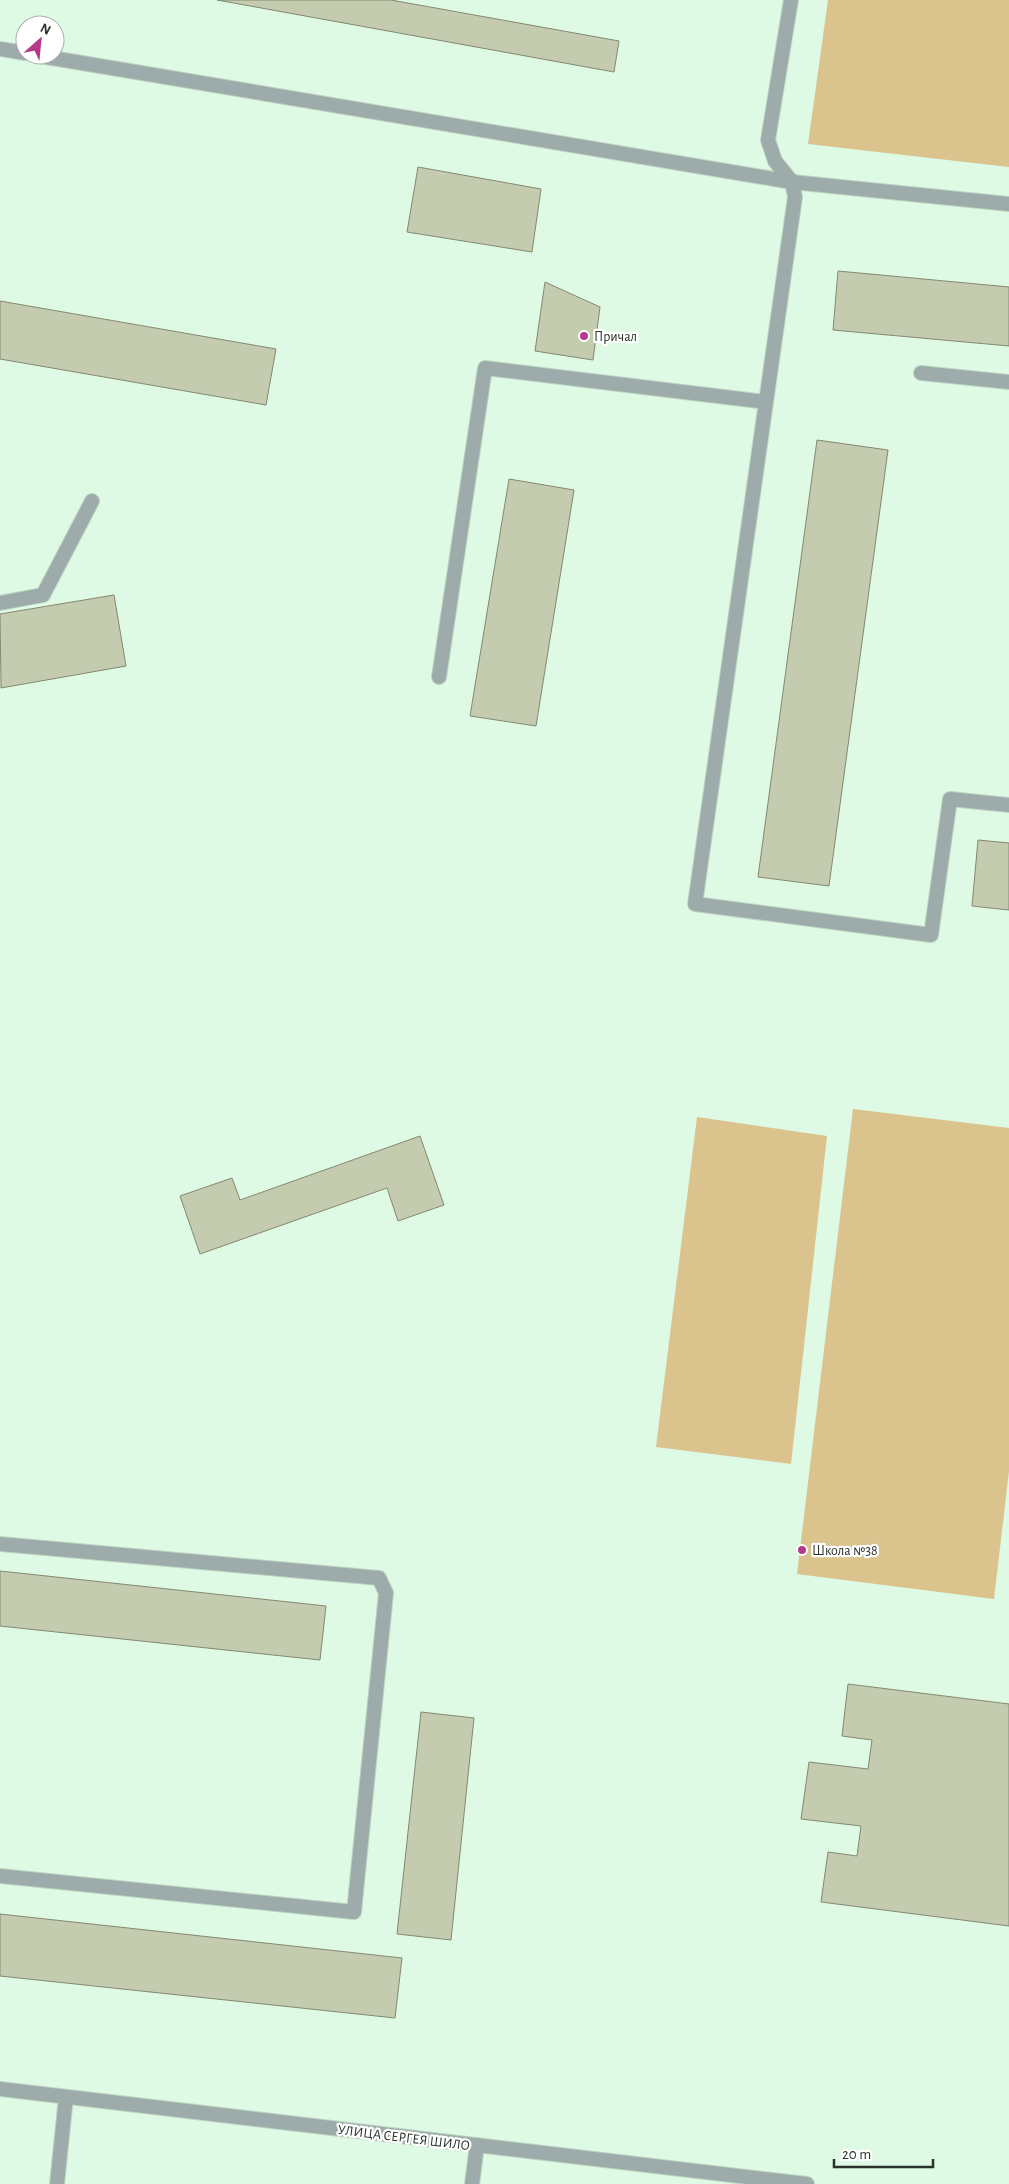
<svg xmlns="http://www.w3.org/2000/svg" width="1009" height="2184" viewBox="0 0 1009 2184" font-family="'Alegreya Sans',sans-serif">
  <rect width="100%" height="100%" fill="#def9e4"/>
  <g fill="#dbc38d">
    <path d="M828 0H1009V167L808 144Z"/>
    <path d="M853 1109 1009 1128V1471L994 1599 797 1574Z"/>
    <path d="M697 1117 827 1136 791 1464 656 1447Z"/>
  </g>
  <g fill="#c4cbaf" stroke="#83896f">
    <path d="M217 0H391L619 41 614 72Z"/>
    <path d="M418 167 541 189 532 252 407 232Z"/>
    <path d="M838 271 1009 287V346L833 330Z"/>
    <path d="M545 282 600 307 593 360 535 351Z"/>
    <path d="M0 301 276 349 266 405 0 359Z"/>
    <path d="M817 440 888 450 829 886 758 877Z"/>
    <path d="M509 479 574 490 536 726 470 716Z"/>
    <path d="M114 595 126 666 1 688 0 614Z"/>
    <path d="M978 840 1009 843V910L972 906Z"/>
    <path d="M420 1136 444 1205 398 1221 387 1188 200 1254 180 1196 232 1178 240 1200Z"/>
    <path d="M0 1571 326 1606 320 1660 0 1626Z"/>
    <path d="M848 1684 1009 1704V1926L821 1902 828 1852 857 1856 861 1826 801 1819 809 1762 868 1769 872 1740 842 1736Z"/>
    <path d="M421 1712 474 1718 451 1940 397 1934Z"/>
    <path d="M0 1914 402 1958 395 2018 0 1976Z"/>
  </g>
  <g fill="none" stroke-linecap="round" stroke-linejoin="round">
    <defs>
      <g id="service">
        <path d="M791 0 768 140 775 161 792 182 795 197 695 904 931 935 950 799 1009 805"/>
        <path d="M0 49 25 53"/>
        <path d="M34 55 792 182 1009 204"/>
        <path d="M921 373 1009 382"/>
        <path d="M0 603 43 595 92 501"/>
        <path d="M439 677 485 368 766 402"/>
        <path d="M0 1544 379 1578 386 1593 354 1912 0 1876"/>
      </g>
      <g id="minor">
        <path d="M57 2184 66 2097"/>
        <path d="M472 2184 477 2145"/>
      </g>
      <path id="tertiary" d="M0 2089 807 2184"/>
    </defs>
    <use href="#service" stroke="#bdd5c3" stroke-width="16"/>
    <use href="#minor" stroke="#bdd5c3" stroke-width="16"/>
    <use href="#tertiary" stroke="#bdd5c3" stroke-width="16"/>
    <use href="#service" stroke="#9dacaa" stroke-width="14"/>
    <use href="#minor" stroke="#9dacaa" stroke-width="14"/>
    <use href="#tertiary" stroke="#9dacaa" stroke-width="14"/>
  </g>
  <g fill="#b63989" stroke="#fff" stroke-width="2">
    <circle cx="584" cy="336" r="5"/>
    <circle cx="802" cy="1550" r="5"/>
  </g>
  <g text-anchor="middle" stroke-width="4.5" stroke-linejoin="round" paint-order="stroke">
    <g font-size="14" fill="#29332b" stroke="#fff" text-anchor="start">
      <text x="594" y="341">Причал</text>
      <text x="812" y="1555">Школа №38</text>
    </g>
    <g font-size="14" fill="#29332b" stroke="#fff">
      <text transform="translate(404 2137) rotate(7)" y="5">УЛИЦА СЕРГЕЯ ШИЛО</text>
    </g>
  </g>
  <g transform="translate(40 40) rotate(27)"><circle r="24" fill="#ffffff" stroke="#a9adaa"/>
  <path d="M0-4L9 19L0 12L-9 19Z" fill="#b63989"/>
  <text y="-8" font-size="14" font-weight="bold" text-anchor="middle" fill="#29332b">N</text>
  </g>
  <path d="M834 2159v8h99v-8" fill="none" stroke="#29332b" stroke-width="2.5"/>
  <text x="842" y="2159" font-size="15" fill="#29332b" stroke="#ffffff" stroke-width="4" paint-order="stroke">20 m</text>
</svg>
